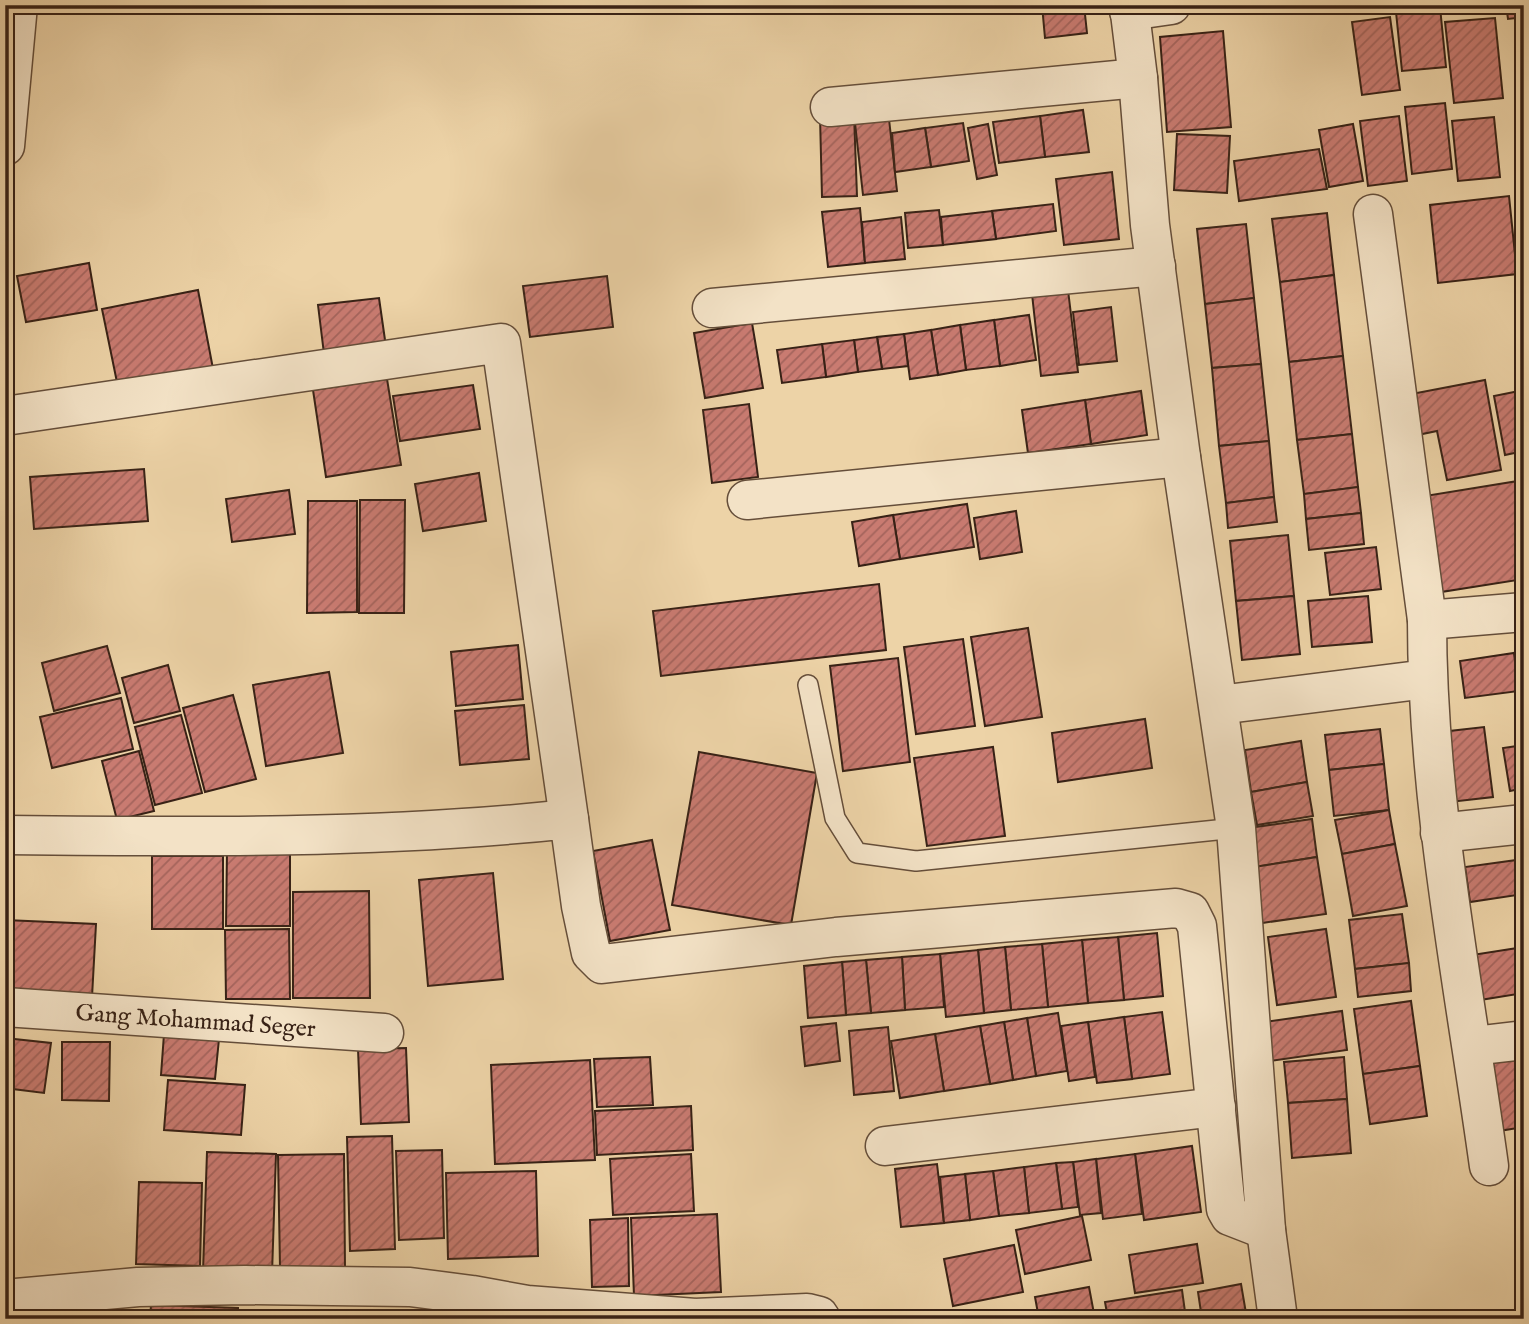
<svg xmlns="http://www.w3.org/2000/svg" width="1529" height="1324" viewBox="0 0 1529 1324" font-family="'IM FELL English',serif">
  <defs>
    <pattern id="building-hatch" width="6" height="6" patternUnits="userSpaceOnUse" patternTransform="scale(1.75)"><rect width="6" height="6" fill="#c97b71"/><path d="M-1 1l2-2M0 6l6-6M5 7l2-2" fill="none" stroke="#a4645c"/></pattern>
  </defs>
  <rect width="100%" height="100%" fill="#edd3a7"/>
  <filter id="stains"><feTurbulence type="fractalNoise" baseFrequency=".00286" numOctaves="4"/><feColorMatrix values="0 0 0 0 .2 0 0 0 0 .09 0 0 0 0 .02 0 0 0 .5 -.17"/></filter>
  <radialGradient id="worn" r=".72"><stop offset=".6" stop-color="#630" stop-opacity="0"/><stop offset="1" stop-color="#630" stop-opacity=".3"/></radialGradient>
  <g fill="url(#building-hatch)" stroke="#382216" stroke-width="2">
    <path d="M1042 5H1084L1087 33 1045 38Z"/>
    <path d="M1506 5H1524V17L1508 19Z"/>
    <path d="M1440 7 1446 67 1402 71 1396 12Z"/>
    <path d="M1390 17 1400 90 1362 95 1352 22Z"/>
    <path d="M1495 18 1503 98 1454 103 1445 22Z"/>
    <path d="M1223 31 1231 127 1167 132 1160 37Z"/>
    <path d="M1524 74V116L1516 75Z"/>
    <path d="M1445 103 1452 169 1412 174 1405 107Z"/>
    <path d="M888 110 897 191 863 195 854 114Z"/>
    <path d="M1083 110 1089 152 1045 157 1040 116Z"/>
    <path d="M854 114 857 196 822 197 820 116Z"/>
    <path d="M1040 116 1045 157 999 163 993 122Z"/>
    <path d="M1399 116 1407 181 1368 186 1360 121Z"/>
    <path d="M1494 117 1500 177 1458 181 1452 121Z"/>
    <path d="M963 123 969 161 931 167 925 128Z"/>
    <path d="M988 124 997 175 977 179 968 128Z"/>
    <path d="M1353 124 1363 181 1329 187 1319 130Z"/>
    <path d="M925 128 931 167 895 172 892 133Z"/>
    <path d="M1177 134 1230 136 1227 193 1174 190Z"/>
    <path d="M1319 149 1327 189 1239 201 1234 161Z"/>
    <path d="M1112 172 1119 239 1064 245 1056 179Z"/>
    <path d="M1509 196 1517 274 1438 283 1430 205Z"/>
    <path d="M1053 204 1056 231 996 239 992 211Z"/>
    <path d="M860 208 865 263 828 267 822 212Z"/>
    <path d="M939 210 943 245 908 248 905 213Z"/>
    <path d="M992 211 996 239 943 245 941 217Z"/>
    <path d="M1327 213 1334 275 1280 282 1272 219Z"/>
    <path d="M901 217 905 259 865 263 862 222Z"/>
    <path d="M1246 224 1254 298 1205 304 1197 229Z"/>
    <path d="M89 263 97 310 26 322 17 276Z"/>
    <path d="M1334 275 1343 356 1289 362 1280 282Z"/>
    <path d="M607 276 613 327 530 337 523 286Z"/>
    <path d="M198 290 214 374 119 392 102 309Z"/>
    <path d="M1068 290 1078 372 1041 376 1032 294Z"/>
    <path d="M379 298 387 354 325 362 318 305Z"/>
    <path d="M1254 298 1261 364 1212 368 1205 304Z"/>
    <path d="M1111 307 1117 361 1079 365 1073 312Z"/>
    <path d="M1029 315 1036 360 1000 366 994 320Z"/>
    <path d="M994 320 1000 366 966 370 960 325Z"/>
    <path d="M752 323 763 388 705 398 694 333Z"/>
    <path d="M960 325 966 370 938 375 931 330Z"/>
    <path d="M931 330 938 375 910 379 904 334Z"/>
    <path d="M904 334 908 366 882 369 877 337Z"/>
    <path d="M877 337 882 369 858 372 854 340Z"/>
    <path d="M854 340 858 372 826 377 822 344Z"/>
    <path d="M822 344 826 377 782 383 777 350Z"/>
    <path d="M1343 356 1352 434 1297 440 1289 362Z"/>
    <path d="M1261 364 1269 441 1219 446 1212 368Z"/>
    <path d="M387 379 401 465 326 477 313 390Z"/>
    <path d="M1485 380 1501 470 1447 480 1437 431 1408 437 1401 396Z"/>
    <path d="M473 385 480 429 400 441 393 396Z"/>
    <path d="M1524 390V451L1505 455 1494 396Z"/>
    <path d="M1141 391 1147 435 1091 444 1085 400Z"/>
    <path d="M1085 400 1091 444 1028 453 1022 410Z"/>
    <path d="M749 404 758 477 712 483 703 410Z"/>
    <path d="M1352 434 1358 487 1304 494 1297 440Z"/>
    <path d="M1269 441 1274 497 1226 503 1219 446Z"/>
    <path d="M144 469 148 521 34 529 30 477Z"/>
    <path d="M479 473 486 521 423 531 415 484Z"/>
    <path d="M1524 480V579L1441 592 1425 496Z"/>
    <path d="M1358 487 1361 513 1306 519 1304 494Z"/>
    <path d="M289 490 295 534 232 542 226 499Z"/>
    <path d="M1274 497 1277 522 1228 528 1226 503Z"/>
    <path d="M360 500H405L404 613H359Z"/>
    <path d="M308 501H357V612L307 613Z"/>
    <path d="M967 504 974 547 900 559 893 515Z"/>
    <path d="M1016 511 1022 552 980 559 974 518Z"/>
    <path d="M1361 513 1364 544 1309 550 1306 519Z"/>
    <path d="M893 515 900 559 859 566 852 522Z"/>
    <path d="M1288 535 1294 596 1236 601 1230 541Z"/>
    <path d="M1376 547 1381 589 1330 595 1325 553Z"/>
    <path d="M879 584 886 650 661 676 653 611Z"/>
    <path d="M1294 596 1300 654 1242 660 1236 601Z"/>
    <path d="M1368 596 1372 642 1312 647 1308 601Z"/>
    <path d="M1028 628 1042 717 985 726 971 637Z"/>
    <path d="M963 639 975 726 916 734 904 647Z"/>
    <path d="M518 645 523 699 456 706 451 652Z"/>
    <path d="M107 646 120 693 54 711 42 663Z"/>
    <path d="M1524 652V690L1519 691 1514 653Z"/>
    <path d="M1514 653 1519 691 1465 698 1460 661Z"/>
    <path d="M898 658 910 762 843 771 830 666Z"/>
    <path d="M168 665 180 711 134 723 122 678Z"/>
    <path d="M329 672 343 753 266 766 253 685Z"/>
    <path d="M233 695 256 779 205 792 183 708Z"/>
    <path d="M121 698 133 749 52 768 40 717Z"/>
    <path d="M524 705 529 759 460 765 455 711Z"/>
    <path d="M181 715 202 793 155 805 135 727Z"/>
    <path d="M1145 719 1152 768 1058 782 1052 733Z"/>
    <path d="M1484 727 1493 797 1450 802 1441 732Z"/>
    <path d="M1380 729 1384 764 1329 770 1325 735Z"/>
    <path d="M1301 741 1307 782 1251 792 1245 750Z"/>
    <path d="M1524 745V788L1510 791 1503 748Z"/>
    <path d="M993 747 1005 836 927 846 914 758Z"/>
    <path d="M139 751 154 811 117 820 102 761Z"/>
    <path d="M699 752 817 773 791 925 672 905Z"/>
    <path d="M1384 764 1389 810 1334 816 1329 770Z"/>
    <path d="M1307 782 1313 816 1257 825 1251 792Z"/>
    <path d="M1389 810 1395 844 1342 854 1335 820Z"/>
    <path d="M1312 819 1317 857 1254 867 1248 828Z"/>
    <path d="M652 840 670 930 610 941 593 851Z"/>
    <path d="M1395 844 1407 906 1353 916 1342 854Z"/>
    <path d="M227 850H290V926H226Z"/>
    <rect x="152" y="856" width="71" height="73"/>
    <path d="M1317 857 1326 914 1262 923 1254 867Z"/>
    <path d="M1524 859V894L1470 902 1465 867Z"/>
    <path d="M493 873 503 979 428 986 419 880Z"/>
    <path d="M369 891 370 998H293V892Z"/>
    <path d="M1402 914 1409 963 1355 969 1349 920Z"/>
    <path d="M5 920 96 924 92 997 5 993Z"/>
    <path d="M289 929 290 999H226L225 930Z"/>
    <path d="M1326 929 1336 997 1277 1005 1268 937Z"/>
    <path d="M1157 933 1163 996 1124 1000 1118 937Z"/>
    <path d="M1118 937 1124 1000 1088 1003 1082 940Z"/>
    <path d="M1082 940 1088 1003 1048 1007 1042 944Z"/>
    <path d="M1042 944 1048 1007 1011 1010 1005 947Z"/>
    <path d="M1005 947 1011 1010 984 1013 978 950Z"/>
    <path d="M1524 947V993L1480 1000 1472 955Z"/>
    <path d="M978 950 984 1013 946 1017 940 954Z"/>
    <path d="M940 954 944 1007 905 1010 902 957Z"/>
    <path d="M902 957 905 1010 871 1013 866 960Z"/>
    <path d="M866 960 871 1013 846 1015 842 962Z"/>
    <path d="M842 962 846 1015 808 1018 804 966Z"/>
    <path d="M1409 963 1411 991 1358 997 1355 969Z"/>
    <path d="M1411 1001 1420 1066 1363 1074 1354 1009Z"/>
    <path d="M1342 1011 1347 1050 1270 1061 1265 1022Z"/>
    <path d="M1162 1012 1170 1074 1132 1079 1124 1017Z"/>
    <path d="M1058 1013 1067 1071 1036 1076 1027 1018Z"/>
    <path d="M1124 1017 1132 1079 1097 1083 1088 1022Z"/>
    <path d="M1027 1018 1036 1076 1013 1080 1004 1022Z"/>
    <path d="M1004 1022 1013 1080 990 1084 980 1026Z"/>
    <path d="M1088 1022 1095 1077 1069 1081 1061 1026Z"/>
    <path d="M836 1023 840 1061 805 1066 801 1027Z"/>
    <path d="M980 1026 990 1084 944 1091 935 1034Z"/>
    <path d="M888 1027 894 1091 854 1095 849 1031Z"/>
    <path d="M164 1034 219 1039 215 1079 161 1075Z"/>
    <path d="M935 1034 944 1091 900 1098 891 1041Z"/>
    <path d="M5 1038 51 1043 44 1093 5 1088Z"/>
    <path d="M62 1042H110L109 1101 62 1100Z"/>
    <path d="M406 1048 409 1122 361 1124 358 1049Z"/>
    <path d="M1524 1050V1127L1499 1131 1486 1057Z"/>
    <path d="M650 1057 653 1105 597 1107 594 1059Z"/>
    <path d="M1344 1057 1347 1099 1288 1103 1284 1062Z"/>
    <path d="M590 1060 595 1160 495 1164 491 1065Z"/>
    <path d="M1420 1066 1427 1116 1370 1124 1363 1074Z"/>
    <path d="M168 1080 245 1085 241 1135 164 1130Z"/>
    <path d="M1347 1099 1351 1153 1292 1158 1288 1103Z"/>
    <path d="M691 1106 693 1150 597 1155 595 1111Z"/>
    <path d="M392 1136 395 1249 350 1251 347 1137Z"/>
    <path d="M1192 1146 1201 1212 1144 1220 1135 1154Z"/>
    <path d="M442 1150 444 1238 399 1240 396 1151Z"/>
    <path d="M207 1152 276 1154 272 1274 203 1272Z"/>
    <path d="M344 1154 345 1267H280L278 1155Z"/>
    <path d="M691 1154 694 1211 613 1215 610 1159Z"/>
    <path d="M1135 1154 1142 1214 1103 1219 1096 1159Z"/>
    <path d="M1096 1159 1101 1213 1080 1215 1073 1162Z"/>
    <path d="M1073 1162 1078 1207 1062 1209 1056 1163Z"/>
    <path d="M1056 1163 1062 1209 1029 1213 1024 1167Z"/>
    <path d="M937 1164 944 1223 901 1227 895 1169Z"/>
    <path d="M1024 1167 1029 1213 999 1216 993 1171Z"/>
    <path d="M536 1171 538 1256 448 1259 446 1173Z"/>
    <path d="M993 1171 999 1216 970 1220 965 1174Z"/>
    <path d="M965 1174 970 1220 944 1223 940 1177Z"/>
    <path d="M139 1182 202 1183 200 1266 136 1264Z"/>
    <path d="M717 1214 721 1292 634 1296 631 1218Z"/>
    <path d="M1082 1216 1091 1260 1025 1274 1016 1230Z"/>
    <path d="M628 1218 629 1286 592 1287 590 1220Z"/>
    <path d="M1197 1244 1203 1283 1135 1293 1129 1255Z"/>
    <path d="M1014 1245 1023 1292 953 1306 944 1259Z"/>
    <path d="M1241 1284 1247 1319H1202L1198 1292Z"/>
    <path d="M1089 1287 1095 1319H1039L1035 1297Z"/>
    <path d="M1182 1290 1186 1319H1108L1105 1302Z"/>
    <path d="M151 1305 238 1308V1319H150Z"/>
    <path d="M999 1310 1000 1319H949V1315Z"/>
  </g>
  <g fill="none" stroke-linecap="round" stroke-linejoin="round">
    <defs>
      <path id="service" d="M808 685 835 818 857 853 916 861 1236 828"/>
      <g id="minor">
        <path d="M1129 5 1138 78 1150 225 1181 457 1236 828 1266 1230 1278 1319"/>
        <path d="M1129 11 1171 5"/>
        <path d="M830 107 1138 78"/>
        <path d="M5 146 18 5"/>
        <path d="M1373 214 1427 620C1427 803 1464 985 1489 1166"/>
        <path d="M712 308 1156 266"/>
        <path d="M5 416 501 343 569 819"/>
        <path d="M747 500 1181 457"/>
        <path d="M1427 620 1524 612"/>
        <path d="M1219 705 1427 679"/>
        <path d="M1440 833 1524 824"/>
        <path d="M5 835C193 837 382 839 569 819L581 906 591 953 602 964 836 937 1176 908 1190 912 1197 926 1226 1209 1230 1216 1266 1230"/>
        <path id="s1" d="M5 1007 384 1033"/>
        <path d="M1473 1046 1524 1040"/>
        <path d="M885 1146 1216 1107"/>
        <path d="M5 1299 138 1287 245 1285 410 1287 472 1295 527 1305 695 1318 807 1313 819 1316 821 1319"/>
      </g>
    </defs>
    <use href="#service" stroke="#654e3a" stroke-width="22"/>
    <use href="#minor" stroke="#654e3a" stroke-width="41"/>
    <use href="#service" stroke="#f3e2c6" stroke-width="19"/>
    <use href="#minor" stroke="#f3e2c6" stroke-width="38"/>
  </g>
  <g text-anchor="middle" stroke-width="5" stroke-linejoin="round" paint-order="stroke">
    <g font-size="24" fill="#382216" stroke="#f3e2c6">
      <text dy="8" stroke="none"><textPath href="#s1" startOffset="191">Gang Mohammad Seger</textPath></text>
    </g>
  </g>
  <rect width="1529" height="1324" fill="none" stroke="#edd3a7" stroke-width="28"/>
  <rect x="7" y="7" width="1515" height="1310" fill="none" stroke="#382216" stroke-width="3.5"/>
  <rect x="14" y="14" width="1501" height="1296" fill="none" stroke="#382216" stroke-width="2"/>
  <rect width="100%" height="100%" filter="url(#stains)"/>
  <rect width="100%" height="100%" fill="url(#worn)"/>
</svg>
